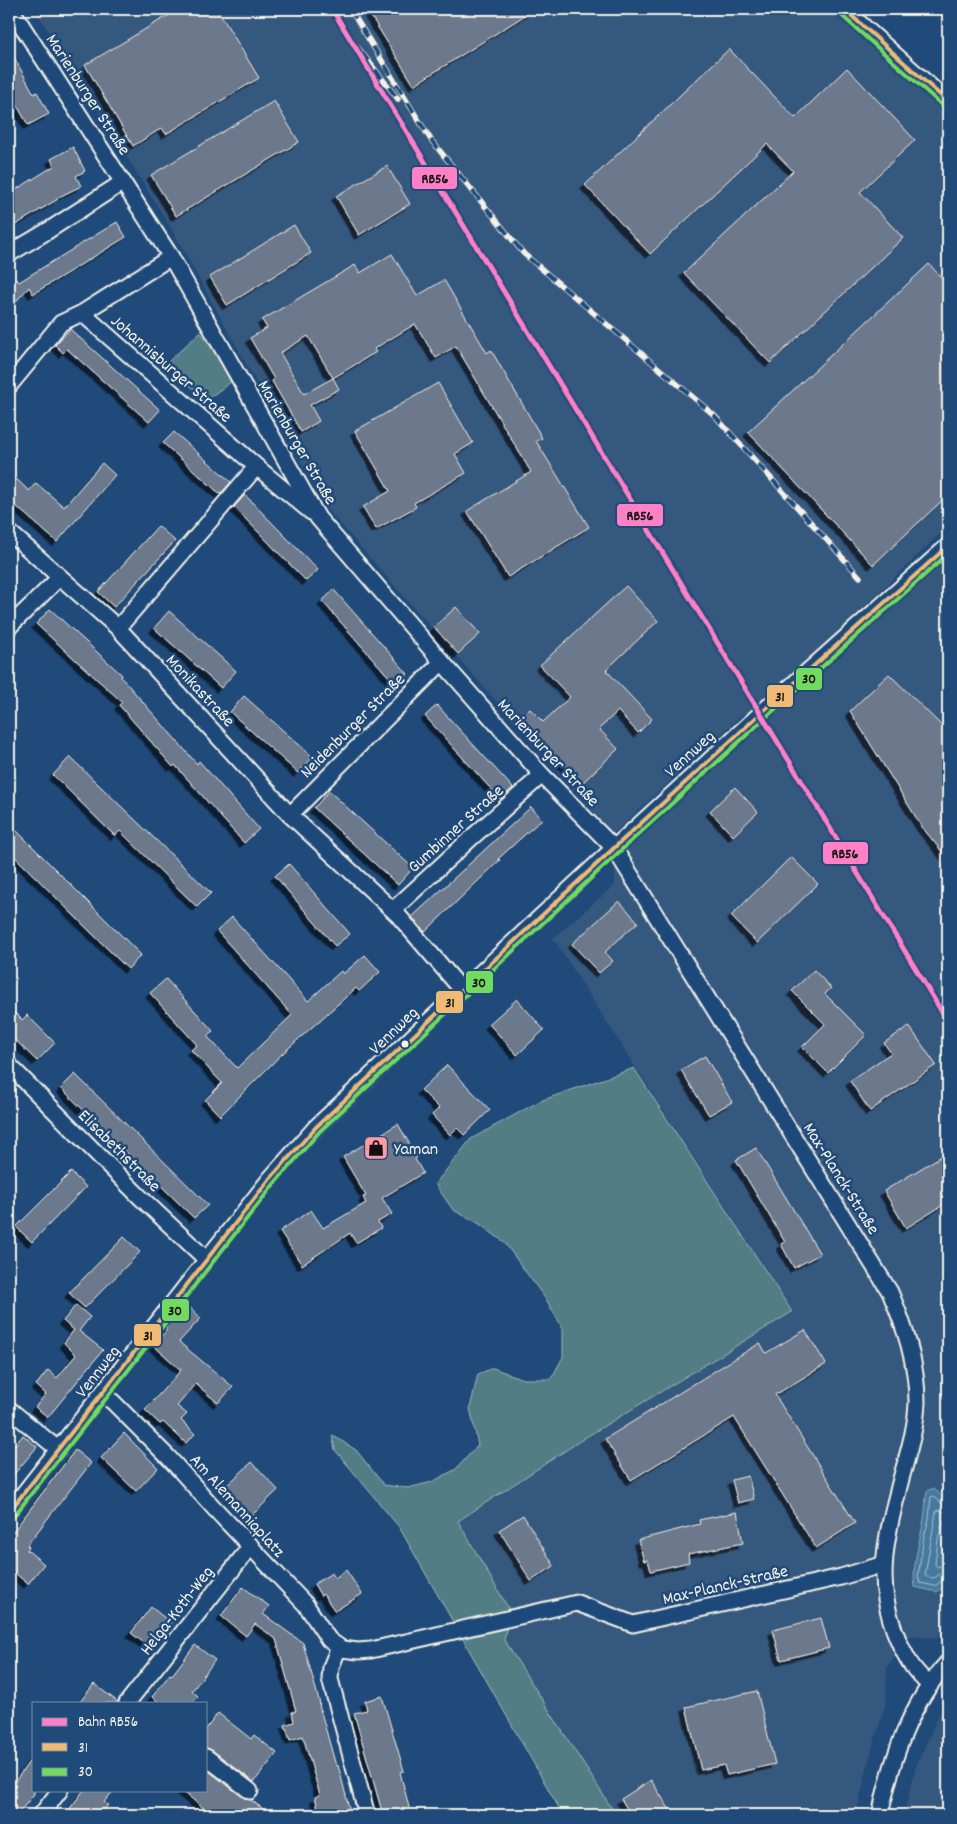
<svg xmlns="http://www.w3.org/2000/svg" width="957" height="1824" viewBox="0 0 957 1824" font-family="Dekko,sans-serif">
  <defs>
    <filter id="shadow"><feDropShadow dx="-4.5" dy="4.5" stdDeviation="0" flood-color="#0009"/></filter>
  </defs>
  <rect width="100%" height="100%" fill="#1f4a7a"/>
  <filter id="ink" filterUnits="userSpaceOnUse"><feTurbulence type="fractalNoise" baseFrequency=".02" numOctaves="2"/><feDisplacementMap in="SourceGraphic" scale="10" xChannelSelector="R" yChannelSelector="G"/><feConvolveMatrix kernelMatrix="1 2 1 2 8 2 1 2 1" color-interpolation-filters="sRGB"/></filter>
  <g filter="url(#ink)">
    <g fill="#36587f">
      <path d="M35 9H836L948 112V526L782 686 948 546V1628L937 1638 909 1636 887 1667 886 1702 869 1760 856 1815H614L504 1640 510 1611 458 1521 586 1437 792 1312 553 938 615 885 614 848 749 723 744 713 613 834 327 509 171 228Z"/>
      <path d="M948 1700V1815H904L916 1766 943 1706Z"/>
    </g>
    <g fill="#527d85" stroke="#a3b7b6">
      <path d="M200 332 235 379 206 400 166 364Z"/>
      <path d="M634 1068 792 1312 586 1437 458 1521 510 1611 504 1640 616 1815H563L399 1527 335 1450 332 1435 356 1450 384 1485 408 1488 432 1482 456 1469 478 1445 470 1408 478 1374 493 1368 523 1379H551L563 1357V1329L547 1301 504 1242 478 1223 453 1210 435 1184 471 1139 540 1101Z"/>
    </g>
    <path fill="#4479a0" stroke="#8aa9bd" d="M934 1488 948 1503V1582L937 1592 915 1587C911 1565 921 1539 924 1518 926 1508 925 1500 927 1491Z"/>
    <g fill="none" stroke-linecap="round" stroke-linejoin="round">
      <g stroke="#aec1cb" stroke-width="1">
        <path d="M948 1506 943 1505 934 1496 931 1497 929 1519 924 1536 918 1577 920 1583 935 1586 944 1579 948 1578"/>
        <path d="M948 1513 939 1510 936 1512 925 1575 927 1577 934 1578 942 1573 948 1572"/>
        <path d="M948 1520 943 1522 938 1539 935 1564 937 1567 948 1564"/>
      </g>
    </g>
    <g fill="#6c788b" stroke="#f4f1e8" fill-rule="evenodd" filter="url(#shadow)">
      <path d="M179 9H217L259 78 166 134 162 128 133 146 85 65Z"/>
      <path d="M376 9H535L414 85 369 13Z"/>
      <path d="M9 48 34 94 37 92 49 114 28 125 9 91Z"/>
      <path d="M729 49 795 118 847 68 915 140 860 192 903 238 770 363 684 273 793 171 767 144 650 254 585 185Z"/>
      <path d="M274 101 299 142 176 216 151 175Z"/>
      <path d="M73 147 85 171 76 176 81 186 57 198 58 199 9 229V194L54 166 51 159Z"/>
      <path d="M387 166 410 204 359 235 336 196Z"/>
      <path d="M117 222 126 237 33 294 29 287 9 309V285L15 278 19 282Z"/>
      <path d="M294 225 311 253 227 305 210 277Z"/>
      <path d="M392 254 417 296 444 280 487 353 491 350 542 438 536 441 589 527 508 577 467 511 531 472 456 346 436 358 415 324 374 349 376 352 333 378 339 389 310 405 319 421 301 432 272 381 274 379 250 338 267 328 262 320 355 265 360 273ZM308 336 333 378 304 394 280 353Z"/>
      <path d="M929 264 948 285V495L873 565 748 432Z"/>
      <path d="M70 329 160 410 149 422 67 349 63 353 55 345Z"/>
      <path d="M438 383 473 443 455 454 466 473 414 503 416 507 376 529 363 507 390 491 355 431Z"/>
      <path d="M174 432 231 482 221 493 220 494 163 443Z"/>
      <path d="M102 463 115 475 57 542 9 500V472L29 491 36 483 64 507Z"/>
      <path d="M245 495 318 570 306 581 234 507Z"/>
      <path d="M158 526 175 541 114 607 98 592Z"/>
      <path d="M626 586 658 621 606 670 652 719 638 733 618 711 599 729 618 749 581 784 520 718 530 709 543 722 570 697 540 665Z"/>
      <path d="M334 590 408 674 396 685 322 601Z"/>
      <path d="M456 607 480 634 458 654 434 627Z"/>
      <path d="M50 609 122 675 121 677 197 764 199 761 259 829 244 843 175 765 173 767 119 705 122 702 36 624Z"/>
      <path d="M169 611 236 671 221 688 154 628Z"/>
      <path d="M889 674 948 732V859L922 827 850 711Z"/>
      <path d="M244 696 313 757 298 773 230 712Z"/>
      <path d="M437 705 513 788 500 799 425 716Z"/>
      <path d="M70 757 211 893 197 907 120 831 115 836 53 775Z"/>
      <path d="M735 787 758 812 733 836 710 811Z"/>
      <path d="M329 791 413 868 398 885 314 808Z"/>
      <path d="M531 807 542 819 498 859 500 860 425 932 412 917Z"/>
      <path d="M9 823 141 955 128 969 9 851Z"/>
      <path d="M791 857 818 884 757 943 731 916Z"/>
      <path d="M289 864 350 934 335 946 275 876Z"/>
      <path d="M619 901 638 922 605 952 613 961 599 973 572 944Z"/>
      <path d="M232 917 308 1001 341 971 343 974 365 955 380 972 359 991 356 988 282 1054 220 1116 205 1100 222 1083 191 1050 197 1045 150 993 166 979 213 1031 207 1036 237 1068 292 1015 217 931Z"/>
      <path d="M814 970 831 988 825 994 866 1035 828 1073 802 1047 825 1024 792 991Z"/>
      <path d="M517 999 544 1030 517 1055 489 1024Z"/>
      <path d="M9 1007 22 1020 27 1015 55 1043 37 1061 9 1034Z"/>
      <path d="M909 1026 936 1065 870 1111 850 1081 891 1053 884 1043Z"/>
      <path d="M705 1056 732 1102 709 1115 681 1070Z"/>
      <path d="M447 1065 490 1110 464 1135 457 1128 450 1135 432 1115 439 1108 421 1090Z"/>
      <path d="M75 1074 208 1205 194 1218 61 1088Z"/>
      <path d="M398 1124 417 1157 415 1159 423 1173 382 1198 392 1214 378 1222 381 1228 356 1243 350 1233 302 1265 280 1231 311 1210 323 1228 366 1203 363 1197 366 1196 343 1157Z"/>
      <path d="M756 1148 820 1254 794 1268 781 1244 785 1242 736 1160Z"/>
      <path d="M948 1152V1202L906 1228 884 1191Z"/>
      <path d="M71 1172 86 1187 32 1242 16 1227Z"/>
      <path d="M124 1237 140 1252 85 1308 69 1293Z"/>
      <path d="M186 1304 201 1318 179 1342 233 1387 218 1403 196 1384 177 1406 187 1414 181 1420 195 1434 186 1443 163 1422 160 1424 145 1410 181 1370 153 1345 166 1331 167 1325Z"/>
      <path d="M76 1305 90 1317 79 1331 103 1350 48 1417 35 1407 46 1394 36 1385 48 1370 57 1378 76 1355 64 1343 74 1330 63 1321Z"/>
      <path d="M805 1330 826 1364 775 1395 855 1523 816 1548 734 1417 631 1480 605 1439 760 1343 766 1353Z"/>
      <path d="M124 1433 158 1468 136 1491 101 1458Z"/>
      <path d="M23 1435 37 1447 9 1480V1440L15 1445Z"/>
      <path d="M75 1450 91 1463 27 1545 29 1547 27 1550 44 1564 28 1584 9 1568V1537Z"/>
      <path d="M252 1462 278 1490 250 1517 223 1489Z"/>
      <path d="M748 1476 754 1499 738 1503 732 1480Z"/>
      <path d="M737 1512 743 1543 688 1554 689 1562 651 1571 648 1560 644 1561 638 1540 700 1524 699 1520Z"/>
      <path d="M523 1515 554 1566 531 1581 499 1530Z"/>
      <path d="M346 1570 362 1594 335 1611 323 1594 321 1596 314 1584 332 1573 335 1578Z"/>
      <path d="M243 1587 269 1606 263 1614 303 1643 320 1704 319 1705 336 1766 338 1765 351 1815H320L315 1797 320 1795 303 1736 290 1740 285 1725 294 1722 292 1712 296 1711 276 1639 255 1624 246 1636 221 1616Z"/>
      <path d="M151 1607 171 1623 152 1649 131 1633Z"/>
      <path d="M821 1618 829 1648 781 1660 773 1630Z"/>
      <path d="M195 1645 215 1660 192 1691 198 1696 192 1703H160L152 1697 170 1674 172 1675Z"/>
      <path d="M94 1684 118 1702V1703H79Z"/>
      <path d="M757 1691 775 1764 727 1775 724 1765 701 1770 686 1707Z"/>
      <path d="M382 1696 404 1771 400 1772 411 1815H383L354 1713 367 1710 365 1701Z"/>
      <path d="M218 1713 251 1739 254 1735 277 1753 254 1782 212 1750 206 1748V1729Z"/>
      <path d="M34 1755V1794L17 1815H9V1790Z"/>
      <path d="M206 1769 244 1798 251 1800 271 1815H212L181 1790H206Z"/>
      <path d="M651 1780 673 1815H631L621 1799Z"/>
      <path d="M84 1790H114L104 1802 108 1805 100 1815H65Z"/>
    </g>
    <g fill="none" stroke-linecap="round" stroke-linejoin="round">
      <defs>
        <g id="minor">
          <path d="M11 9 171 257 318 518 442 662 542 775 614 848 890 1292C905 1327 917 1363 917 1402 916 1433 905 1461 898 1491 881 1556 874 1602 910 1663 915 1671 923 1679 930 1686"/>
          <path d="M844 9 948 102"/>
          <path d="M9 254 49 230 123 182"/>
          <path d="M171 257 82 313 258 468 311 512"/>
          <path d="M9 386 61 323 82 313"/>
          <path d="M9 532 118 628 290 815 397 914 462 990"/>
          <path d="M9 627 60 577"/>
          <path d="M118 628 251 473 258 468"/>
          <path d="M290 815 442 662"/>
          <path d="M393 910 470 839 542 775"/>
          <path d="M9 1065 139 1196 207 1260"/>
          <path d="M102 1394 113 1402 169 1458 214 1508 306 1605 329 1640 342 1649 358 1651 371 1650 577 1603 633 1624 841 1577 884 1564"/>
          <path d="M9 1409 59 1450"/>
          <path d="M9 1512 269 1180 316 1127 614 848 760 714 948 546"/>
          <path d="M339 1647 331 1667 330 1679 367 1815"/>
          <path d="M127 1703 251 1546"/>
          <path d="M206 1757 250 1791"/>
          <path d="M41 1815 60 1790"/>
          <path d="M880 1815C892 1759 909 1705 948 1662"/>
        </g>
      </defs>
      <use href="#minor" stroke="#f4f1e8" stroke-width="19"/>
      <use href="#minor" stroke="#1f4a7a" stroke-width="15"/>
      <defs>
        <g id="rail">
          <path d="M350 9 431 140 524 254 714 415 860 577"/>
          <path d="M348 35 398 99"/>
        </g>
      </defs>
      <use href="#rail" stroke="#f4f1e8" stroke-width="5.5"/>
      <use href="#rail" stroke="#1f4a7a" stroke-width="4" stroke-dasharray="11" stroke-linecap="butt"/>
      <defs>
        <g id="bus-1">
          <path d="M844 9 948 102"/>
          <path d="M9 1512 269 1180 316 1127 614 848 760 714 948 546"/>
        </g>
        <g id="bus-2">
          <path d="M840 14 944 107"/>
          <path d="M14 1516 274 1184 320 1131 618 853 764 719 948 554"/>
        </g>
      </defs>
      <use href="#bus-1" stroke="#1f4a7a" stroke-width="8"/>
      <use href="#bus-2" stroke="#1f4a7a" stroke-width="8"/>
      <use href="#bus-1" stroke="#efbb74" stroke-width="4"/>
      <use href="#bus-2" stroke="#73da60" stroke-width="4"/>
      <defs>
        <path id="rail-1" d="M332 9 948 1022"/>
      </defs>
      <use href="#rail-1" stroke="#1f4a7a" stroke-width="9"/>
      <use href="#rail-1" stroke="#ff80c5" stroke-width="5"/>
    </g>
  </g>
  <defs>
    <symbol id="shop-square" viewBox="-11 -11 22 22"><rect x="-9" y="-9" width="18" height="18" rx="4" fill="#ff9aa2" stroke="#1f4a7a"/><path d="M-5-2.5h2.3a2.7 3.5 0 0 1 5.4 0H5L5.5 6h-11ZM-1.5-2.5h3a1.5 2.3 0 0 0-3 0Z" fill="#111"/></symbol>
  </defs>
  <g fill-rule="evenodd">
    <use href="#shop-square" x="362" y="1134" width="28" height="28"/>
  </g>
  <circle fill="#f4f1e8" stroke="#1f4a7a" stroke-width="2" cx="405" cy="1044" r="4.5"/>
  <g text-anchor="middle" stroke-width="5" stroke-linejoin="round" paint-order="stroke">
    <g font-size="18" fill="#f4f1e8" stroke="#1f4a7a">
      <text transform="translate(89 94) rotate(57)" y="6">Marienburger Straße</text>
      <text transform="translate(172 368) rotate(41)" y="6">Johannisburger Straße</text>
      <text transform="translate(298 442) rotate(60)" y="6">Marienburger Straße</text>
      <text transform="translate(201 690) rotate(47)" y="6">Monikastraße</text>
      <text transform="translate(352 725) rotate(-45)" y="6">Neidenburger Straße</text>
      <text transform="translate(549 752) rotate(47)" y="6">Marienburger Straße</text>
      <text transform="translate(689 753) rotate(-42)" y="6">Vennweg</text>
      <text transform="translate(455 828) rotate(-42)" y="6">Gumbinner Straße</text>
      <text transform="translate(393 1030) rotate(-44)" y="6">Vennweg</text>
      <text transform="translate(120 1150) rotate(45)" y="6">Elisabethstraße</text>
      <text transform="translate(842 1178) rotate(58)" y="6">Max-Planck-Straße</text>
      <text transform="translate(97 1371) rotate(-52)" y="6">Vennweg</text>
      <text transform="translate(238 1505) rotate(48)" y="6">Am Alemanniaplatz</text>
      <text transform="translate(725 1584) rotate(-13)" y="6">Max-Planck-Straße</text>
      <text transform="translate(176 1610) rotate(-52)" y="6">Helga-Koth-Weg</text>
    </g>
    <g font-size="18" fill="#f4f1e8" stroke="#1f4a7a" text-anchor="start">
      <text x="394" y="1154">Yaman</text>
    </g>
  </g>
  <g stroke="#1f4a7a" stroke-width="2">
    <rect x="411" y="166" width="47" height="24" rx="5" fill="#ff80c5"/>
    <rect x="616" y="503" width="48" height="24" rx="5" fill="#ff80c5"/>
    <rect x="795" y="667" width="28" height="24" rx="5" fill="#73da60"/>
    <rect x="766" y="684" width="28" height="24" rx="5" fill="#efbb74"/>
    <rect x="822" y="841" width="47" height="24" rx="5" fill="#ff80c5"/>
    <rect x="465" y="970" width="29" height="24" rx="5" fill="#73da60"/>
    <rect x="435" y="990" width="29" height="24" rx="5" fill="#efbb74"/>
    <rect x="161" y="1298" width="29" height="24" rx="5" fill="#73da60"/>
    <rect x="133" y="1323" width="29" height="24" rx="5" fill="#efbb74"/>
  </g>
  <g font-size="14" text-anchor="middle" font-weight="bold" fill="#111">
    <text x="435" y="183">RB56</text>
    <text x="640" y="520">RB56</text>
    <text x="809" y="683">30</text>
    <text x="780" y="701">31</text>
    <text x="845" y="858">RB56</text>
    <text x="479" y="987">30</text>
    <text x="450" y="1007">31</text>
    <text x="175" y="1315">30</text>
    <text x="148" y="1340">31</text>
  </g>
  <rect width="957" height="1824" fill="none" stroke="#1f4a7a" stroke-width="30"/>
  <rect x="15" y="15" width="927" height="1794" fill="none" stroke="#f4f1e8" stroke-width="2" filter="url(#ink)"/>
  <rect x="32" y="1702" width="175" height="90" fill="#1f4a7a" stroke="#748da6"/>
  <rect x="42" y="1718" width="25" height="8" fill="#ff80c5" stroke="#748da6"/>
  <text x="78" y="1726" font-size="15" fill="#f4f1e8">Bahn RB56</text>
  <rect x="42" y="1743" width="25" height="8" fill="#efbb74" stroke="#748da6"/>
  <text x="78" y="1752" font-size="15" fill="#f4f1e8">31</text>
  <rect x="42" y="1768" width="25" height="8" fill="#73da60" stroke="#748da6"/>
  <text x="78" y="1776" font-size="15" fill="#f4f1e8">30</text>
</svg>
